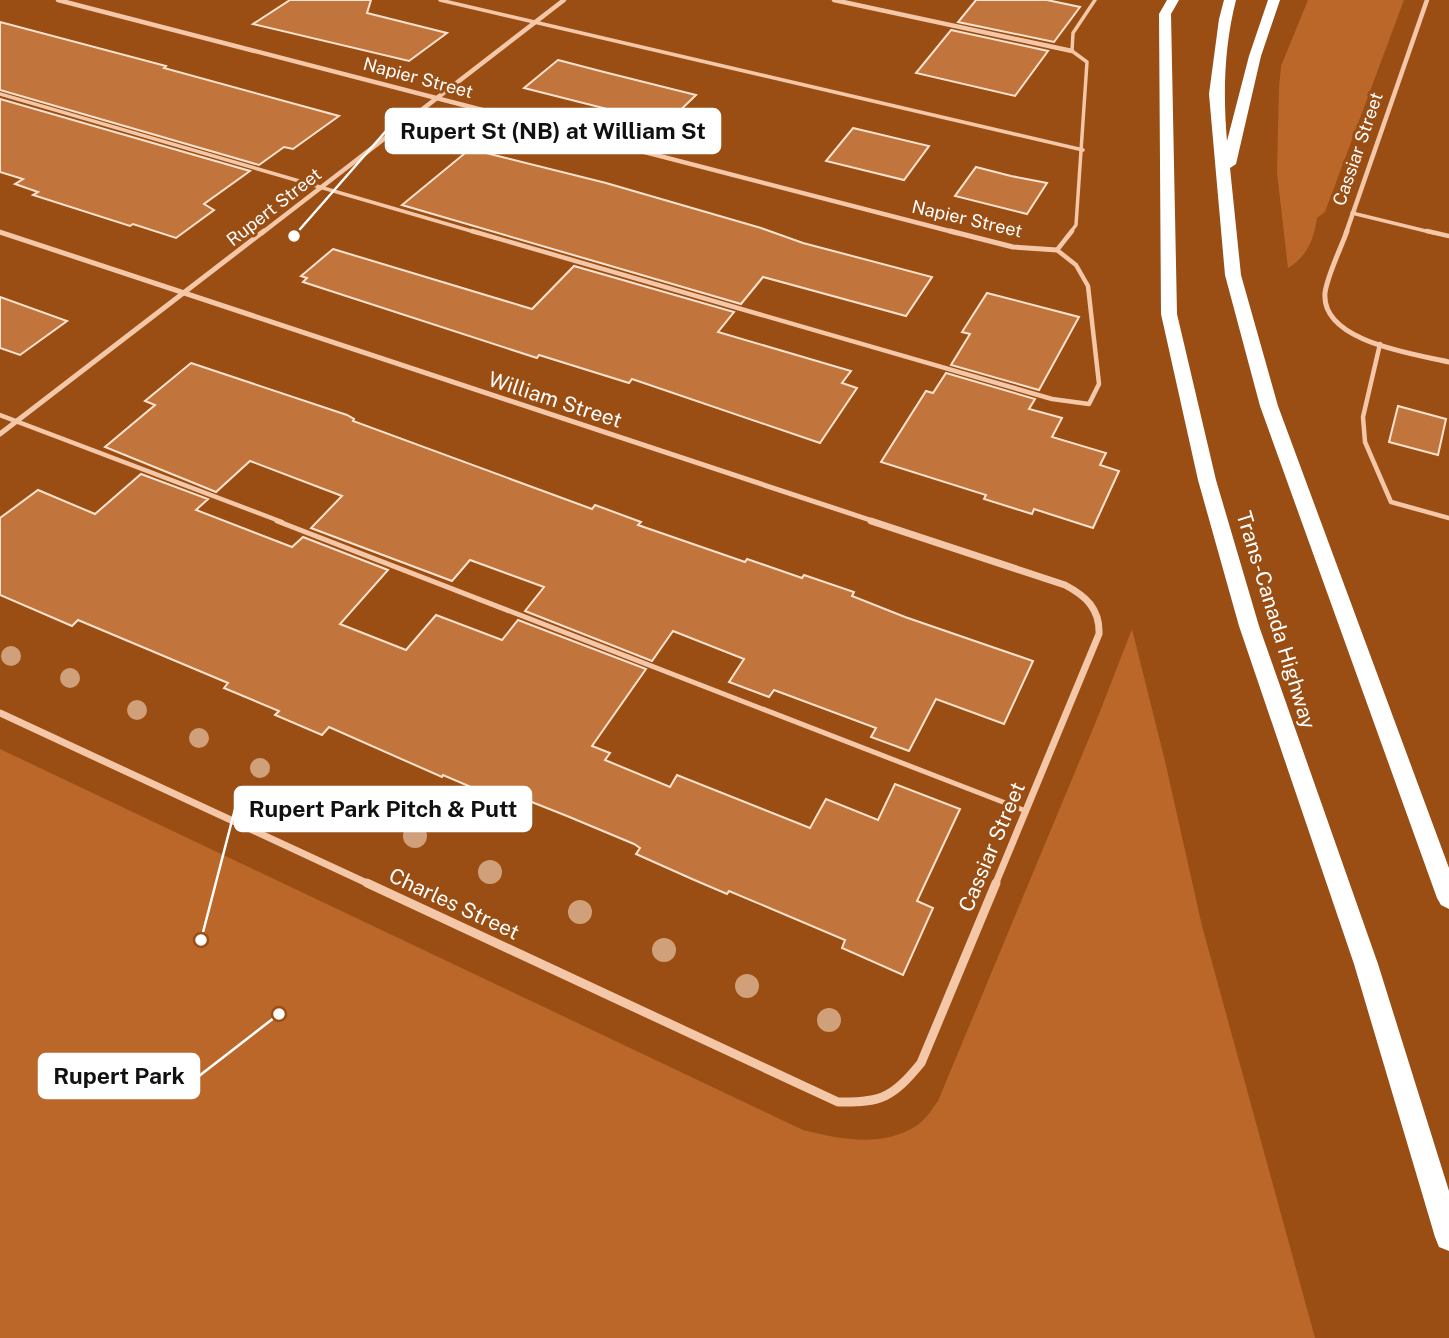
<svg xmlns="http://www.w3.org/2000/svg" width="1449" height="1338" viewBox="0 0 1449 1338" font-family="'Public Sans',sans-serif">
  <rect width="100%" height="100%" fill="#9a4e13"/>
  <g fill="#ba6729">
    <path d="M1308 0H1404L1325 212 1317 218C1314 239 1307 257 1288 268L1277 173 1279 88 1281 66Z"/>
    <path d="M1132 629 1165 761 1202 926 1315 1338H0V749L803 1130C840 1139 881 1148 916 1126 925 1121 932 1109 938 1101L1097 719Z"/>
  </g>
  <g fill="#c1753c" stroke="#fde3cf" stroke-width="2">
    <path d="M290 0H371L367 13 447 33 409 61 253 24Z"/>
    <path d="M976 0H1047L1080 7 1054 42 958 22Z"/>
    <path d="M0 22 166 66 164 68 339 116 293 149 284 147 259 165 0 90Z"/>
    <path d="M951 30 1048 51 1015 96 916 73Z"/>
    <path d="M558 60 604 72 696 95 666 124 524 88Z"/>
    <path d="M0 99 250 171 204 204 214 210 176 238 133 224 130 226 33 195 38 192 15 184 23 179 0 172Z"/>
    <path d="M853 128 929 146 904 180 826 161Z"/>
    <path d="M470 149 606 183 761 228 803 243 932 277 906 316 763 277 741 304 402 205Z"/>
    <path d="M976 167 1011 176 1047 183 1027 214 955 196Z"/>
    <path d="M333 249 532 309 574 266 734 312 718 332 851 371 842 383 857 388 820 443 632 379 629 383 539 355 537 358 303 282 307 278 301 276Z"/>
    <path d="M987 293 1079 317 1039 390 951 365 970 334 962 332Z"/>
    <path d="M0 297 67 321 20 355 0 348Z"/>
    <path d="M191 363 347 415 354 419 353 421 592 509 595 505 641 522 638 525 745 562 747 559 802 578 804 575 854 592 852 596 905 617 1033 661 1004 724 936 699 909 751 871 737 876 728 774 690 769 697 729 682 744 659 673 631 652 661 525 611 544 587 470 560 452 581 311 528 342 496 250 461 216 492 105 447 155 405 145 401Z"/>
    <path d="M946 373 1035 399 1029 409 1062 418 1052 437 1106 453 1100 465 1119 471 1093 528 1034 509 1032 514 984 499 986 495 881 462 926 391 933 393Z"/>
    <path d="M1398 406 1446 419 1438 455 1389 442Z"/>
    <path d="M141 474 208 499 196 510 292 547 303 537 388 570 340 624 406 650 436 615 502 640 518 620 646 669 592 746 610 753 605 760 670 787 677 775 810 828 826 799 878 820 895 784 960 809 917 901 933 908 903 975 842 948 845 940 729 891 727 894 692 879 636 854 640 848 634 844 567 816 504 791 499 799 443 775 442 777 329 727 322 735 275 715 279 711 224 688 228 683 78 620 72 626 0 595V518L38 490 95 514Z"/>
  </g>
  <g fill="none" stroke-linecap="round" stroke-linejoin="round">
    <g stroke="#f3c7a7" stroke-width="3.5">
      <path d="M440 0 1083 150"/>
      <path d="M0 94 478 233"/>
      <path d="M1352 213 1434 233"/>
      <path d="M1070 233 1076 225 1087 62 1072 51 1073 33 1095 0"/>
    </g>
    <g stroke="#f3c7a7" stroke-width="4.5">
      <path d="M472 231 1052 399 1089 404 1099 384 1088 286 1076 265 1057 250 1072 231"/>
      <path d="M1427 231 1449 236"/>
      <path d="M1380 344 1363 417 1365 442 1391 502 1449 518"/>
      <path d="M0 415 282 522"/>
    </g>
    <path stroke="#f3c7a7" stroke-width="5" d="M277 521 1026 811"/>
    <g stroke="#f3c7a7" stroke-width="4.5">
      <path d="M58 0 957 233"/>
      <path d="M834 0 1072 51"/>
      <path d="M262 233 564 0"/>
      <path d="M1346 233 1427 0"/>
    </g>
    <g stroke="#f3c7a7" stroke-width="5">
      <path d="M950 231 1013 247 1057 250"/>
      <path d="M1347 231C1341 248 1327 276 1325 293 1321 342 1415 354 1449 362"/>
      <path d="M0 232 876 522"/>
      <path d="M0 434 264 231"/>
    </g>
    <g stroke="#f3c7a7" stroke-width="7">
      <path d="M871 521 1065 585C1086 596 1100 609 1099 634L995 885"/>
      <path d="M0 713 371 885"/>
    </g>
    <path stroke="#f3c7a7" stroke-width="9" d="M367 883 838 1102C882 1103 893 1097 921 1063L996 883"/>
    <g fill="#fff" fill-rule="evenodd">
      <path d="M1167 0H1179L1171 14 1177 314 1216 480 1259 626 1378 964 1449 1191V1251L1439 1247 1435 1237 1354 964 1239 626 1198 480 1161 314 1159 14Z"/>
      <path d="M1224 0H1236C1224 47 1223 94 1227 141L1249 56 1268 0H1280L1261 56 1236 164 1230 168 1241 275 1278 406 1449 868V909L1441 905 1437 898 1260 406 1225 275 1209 94 1219 19Z"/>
    </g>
  </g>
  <g fill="#d0a07a">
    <circle cx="11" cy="656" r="10"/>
    <circle cx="70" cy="678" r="10"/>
    <circle cx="137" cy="710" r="10"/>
    <circle cx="199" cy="738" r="10"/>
    <circle cx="260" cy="768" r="10"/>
    <circle cx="415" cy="836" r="12"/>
    <circle cx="490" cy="872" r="12"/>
    <circle cx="580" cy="912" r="12"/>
    <circle cx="664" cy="950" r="12"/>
    <circle cx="747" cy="986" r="12"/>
    <circle cx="829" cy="1020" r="12"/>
  </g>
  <g text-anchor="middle" stroke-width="6" stroke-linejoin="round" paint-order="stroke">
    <g font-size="18" fill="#fff" stroke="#9a4e13">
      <text transform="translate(418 78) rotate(15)" y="6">Napier Street</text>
      <text transform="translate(1358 149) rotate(-71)" y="6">Cassiar Street</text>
      <text transform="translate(274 207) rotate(-38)" y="6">Rupert Street</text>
      <text transform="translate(967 219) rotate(13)" y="6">Napier Street</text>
    </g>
    <g font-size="21" fill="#fff" stroke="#9a4e13">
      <text transform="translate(555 400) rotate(18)" y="7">William Street</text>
      <text transform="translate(1276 620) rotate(73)" y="7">Trans-Canada Highway</text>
      <text transform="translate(992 847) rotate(-67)" y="7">Cassiar Street</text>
      <text transform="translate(454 904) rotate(25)" y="7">Charles Street</text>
    </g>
  </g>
  <path fill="none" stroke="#fff" stroke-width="2.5" d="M294 236L386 131M201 940L235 809M279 1014L199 1076"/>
  <g fill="#fff" stroke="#9a4e13" stroke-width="2.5">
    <circle cx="294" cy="236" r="7"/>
    <circle cx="201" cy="940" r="7"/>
    <circle cx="279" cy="1014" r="7"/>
  </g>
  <g fill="#fff" stroke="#fff" stroke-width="2.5">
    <rect x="386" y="109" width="334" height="44" rx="7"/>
    <rect x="235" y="787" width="296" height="44" rx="7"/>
    <rect x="39" y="1054" width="160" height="44" rx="7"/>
  </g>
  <g font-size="23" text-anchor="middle" font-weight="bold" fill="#111">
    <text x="553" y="139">Rupert St (NB) at William St</text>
    <text x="383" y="817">Rupert Park Pitch &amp; Putt</text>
    <text x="119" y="1084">Rupert Park</text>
  </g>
</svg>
